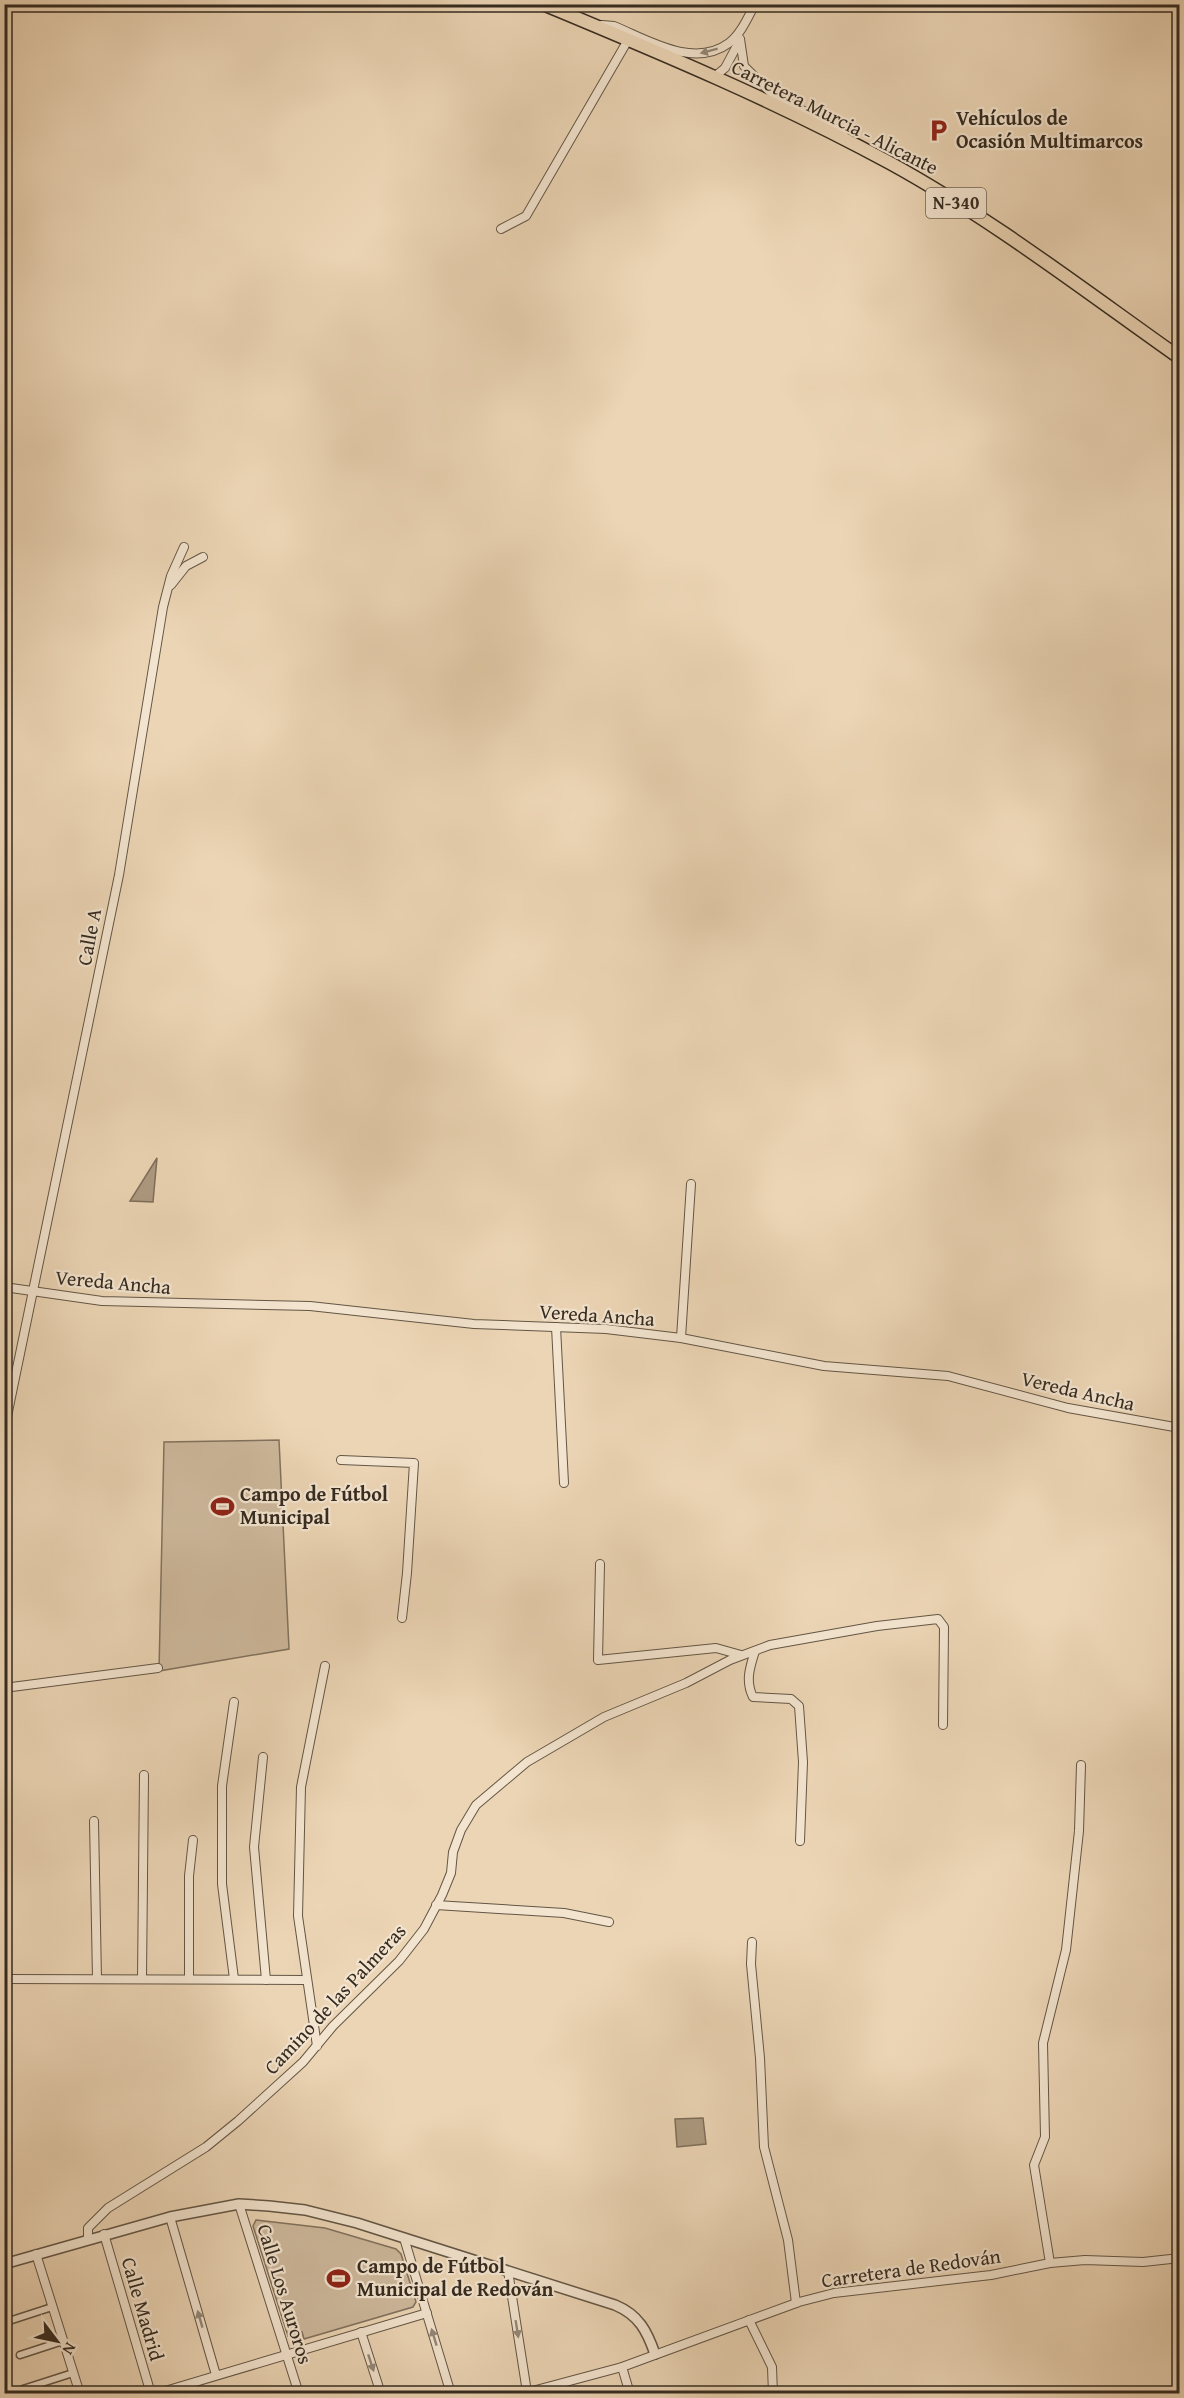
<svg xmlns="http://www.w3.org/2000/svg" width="1184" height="2398" viewBox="0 0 1184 2398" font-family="'Gentium Book Plus',serif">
  <rect width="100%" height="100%" fill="#ecd5b5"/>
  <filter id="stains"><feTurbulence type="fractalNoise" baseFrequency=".00333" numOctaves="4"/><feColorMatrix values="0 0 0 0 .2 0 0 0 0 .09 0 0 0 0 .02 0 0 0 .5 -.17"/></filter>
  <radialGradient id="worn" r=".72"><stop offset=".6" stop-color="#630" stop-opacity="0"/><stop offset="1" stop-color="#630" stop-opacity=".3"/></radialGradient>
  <g fill="#cdb89c" stroke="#81725e" stroke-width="1.5">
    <path d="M279 1440 289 1649 159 1671 164 1442Z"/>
    <path d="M256 2220 325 2228 396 2249 401 2254 416 2302 413 2307 304 2339 302 2332 288 2336 253 2226Z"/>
  </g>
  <g fill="#ae9b82" stroke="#7e6e5b" stroke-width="1.5">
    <path d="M157 1158 153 1202 130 1201Z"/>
    <path d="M703 2118 706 2144 677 2147 675 2119Z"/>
  </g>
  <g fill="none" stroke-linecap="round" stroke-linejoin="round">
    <defs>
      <g id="pedestrian">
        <path d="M12 2320 52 2307"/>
        <path d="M20 2355 63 2341"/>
        <path d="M23 2389 73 2373"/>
      </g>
      <g id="minor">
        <path d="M602 25 614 26C648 40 694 69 729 43 741 34 748 17 755 4"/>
        <path d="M740 39 744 66 770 92 843 133"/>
        <path d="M714 77 725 68 740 40"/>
        <path d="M501 229 526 216 628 40"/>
        <path d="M171 585 186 566 203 557"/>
        <path d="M4 1287 102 1301 310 1306 474 1324 606 1329 681 1338 824 1366 948 1376 1068 1408 1180 1428"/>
        <path d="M556 1327 564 1483"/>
        <path d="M681 1338 691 1184"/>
        <path d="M4 1431 119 875 163 607 171 576 184 547"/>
        <path d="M341 1460 414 1463 407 1573 402 1618"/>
        <path d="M600 1564 598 1660 716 1648 741 1655"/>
        <path d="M755 1651C750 1667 745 1681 753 1697L791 1699 799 1706 803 1762 800 1841"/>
        <path d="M4 1688 158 1668"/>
        <path d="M234 1702 222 1786V1884L234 1979"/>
        <path d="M263 1757 254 1847 266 1980"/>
        <path d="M94 1821 97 1979"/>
        <path d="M436 1905 564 1913 609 1922"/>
        <path d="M752 1942 751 1964 760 2058 764 2147 788 2240 796 2303"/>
        <path d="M4 1979 306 1980"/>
        <path d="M142 1979 144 1775"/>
        <path d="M189 1979V1876L193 1840"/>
        <path d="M317 2046 298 1916 301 1787 325 1666"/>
        <path d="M239 2204 299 2394"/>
        <path d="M170 2217 216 2375"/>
        <path d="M104 2234 151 2394"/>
        <path d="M404 2238 451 2394"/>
        <path d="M88 2239V2228L108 2208 206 2147 238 2121 303 2062 333 2026 399 1961 424 1929 442 1895 451 1873 453 1852 461 1830 476 1805 527 1762 604 1717 686 1683 730 1660 770 1645 877 1626 938 1619 944 1627 943 1725"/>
        <path d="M36 2254 80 2394"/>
        <path d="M1050 2263 1034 2165 1045 2137 1043 2043 1066 1950 1079 1831 1081 1765"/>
        <path d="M508 2271 527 2392"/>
        <path d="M749 2320 772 2367 773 2394"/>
        <path d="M361 2332 381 2394"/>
        <path d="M622 2367 630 2394"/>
        <path d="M155 2394 427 2313"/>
        <path d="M521 2394 622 2367 799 2302 834 2293 991 2275 1050 2263 1085 2260 1143 2262 1180 2258"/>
      </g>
      <path id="tertiary" d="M4 2264 170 2217 239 2204 269 2206 305 2210 357 2223 615 2305C639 2315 647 2331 655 2354"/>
      <path id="trunk" d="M543 4C661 53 778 102 890 163 992 219 1085 291 1180 358"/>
    </defs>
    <use href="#pedestrian" stroke="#635645" stroke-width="9"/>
    <use href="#minor" stroke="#635645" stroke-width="10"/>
    <use href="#tertiary" stroke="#635645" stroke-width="12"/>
    <use href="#trunk" stroke="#352b20" stroke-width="15"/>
    <use href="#pedestrian" stroke="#f3e4cf" stroke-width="6"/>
    <use href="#minor" stroke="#f3e4cf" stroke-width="8"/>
    <use href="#tertiary" stroke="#f3e4cf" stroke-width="9"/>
    <use href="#trunk" stroke="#ecd5b5" stroke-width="12"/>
  </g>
  <defs><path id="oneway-solid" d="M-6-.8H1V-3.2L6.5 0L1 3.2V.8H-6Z" transform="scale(1.5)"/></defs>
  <g fill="#948878">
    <use href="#oneway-solid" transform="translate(709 51) rotate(165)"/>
    <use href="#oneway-solid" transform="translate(200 2319) rotate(-106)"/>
    <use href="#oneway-solid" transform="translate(517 2329) rotate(81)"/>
    <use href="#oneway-solid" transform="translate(434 2337) rotate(-107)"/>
    <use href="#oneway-solid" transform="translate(371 2363) rotate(72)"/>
  </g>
  <defs>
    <symbol id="parking-bare" viewBox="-9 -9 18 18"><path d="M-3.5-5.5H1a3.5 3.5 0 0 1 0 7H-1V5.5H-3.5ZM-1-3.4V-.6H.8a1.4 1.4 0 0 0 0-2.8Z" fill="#8f2418" stroke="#f3e4cf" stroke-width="2.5" paint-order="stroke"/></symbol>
    <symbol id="stadium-bare" viewBox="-9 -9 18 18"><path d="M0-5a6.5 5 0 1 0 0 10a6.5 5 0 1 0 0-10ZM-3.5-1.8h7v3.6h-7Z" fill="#8f2418" stroke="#f3e4cf" stroke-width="2.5" paint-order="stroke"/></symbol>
  </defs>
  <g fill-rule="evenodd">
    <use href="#parking-bare" x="922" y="114" width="33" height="33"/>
    <use href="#stadium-bare" x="206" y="1490" width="33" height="33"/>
    <use href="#stadium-bare" x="322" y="2262" width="33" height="33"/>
  </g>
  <g text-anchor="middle" stroke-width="4.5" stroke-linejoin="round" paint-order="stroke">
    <rect fill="#f3e4cf" stroke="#6e6254" stroke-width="1.5" x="926" y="188" width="60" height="30" rx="4.5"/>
    <g font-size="18" font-weight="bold" fill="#352b20">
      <text x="956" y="209">N-340</text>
    </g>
    <g font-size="20" fill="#352b20" stroke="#f3e4cf">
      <text transform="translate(835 117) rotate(27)" y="7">Carretera Murcia - Alicante</text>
      <text transform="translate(89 937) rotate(-79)" y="7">Calle A</text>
      <text transform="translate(113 1282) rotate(5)" y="7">Vereda Ancha</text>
      <text transform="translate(597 1315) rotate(4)" y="7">Vereda Ancha</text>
      <text transform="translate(1078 1391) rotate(13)" y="7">Vereda Ancha</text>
      <text transform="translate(335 1999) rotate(-47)" y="7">Camino de las Palmeras</text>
      <text transform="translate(911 2268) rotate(-8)" y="7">Carretera de Redován</text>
      <text transform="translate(285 2294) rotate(73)" y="7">Calle Los Auroros</text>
      <text transform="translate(143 2309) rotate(74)" y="7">Calle Madrid</text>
    </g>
    <g font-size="20" font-weight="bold" fill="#352b20" stroke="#f3e4cf" text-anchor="start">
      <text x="956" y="125">Vehículos de<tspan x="956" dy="23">Ocasión Multimarcos</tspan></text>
      <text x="240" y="1501">Campo de Fútbol<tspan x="240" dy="23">Municipal</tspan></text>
      <text x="357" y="2273">Campo de Fútbol<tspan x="357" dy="23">Municipal de Redován</tspan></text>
    </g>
  </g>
  <rect width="1184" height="2398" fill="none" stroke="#ecd5b5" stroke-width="24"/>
  <rect x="6" y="6" width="1172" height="2386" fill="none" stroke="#352b20" stroke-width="3"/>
  <rect x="12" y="12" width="1160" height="2374" fill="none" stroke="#352b20" stroke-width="1.5"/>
  <g transform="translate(57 2341) rotate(122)" stroke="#f3e4cf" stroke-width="4.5" paint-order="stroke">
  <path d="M0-4.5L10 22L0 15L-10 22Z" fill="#352b20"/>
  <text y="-9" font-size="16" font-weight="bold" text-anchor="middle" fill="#352b20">N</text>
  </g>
  <rect width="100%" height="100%" filter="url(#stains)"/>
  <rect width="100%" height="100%" fill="url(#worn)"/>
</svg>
